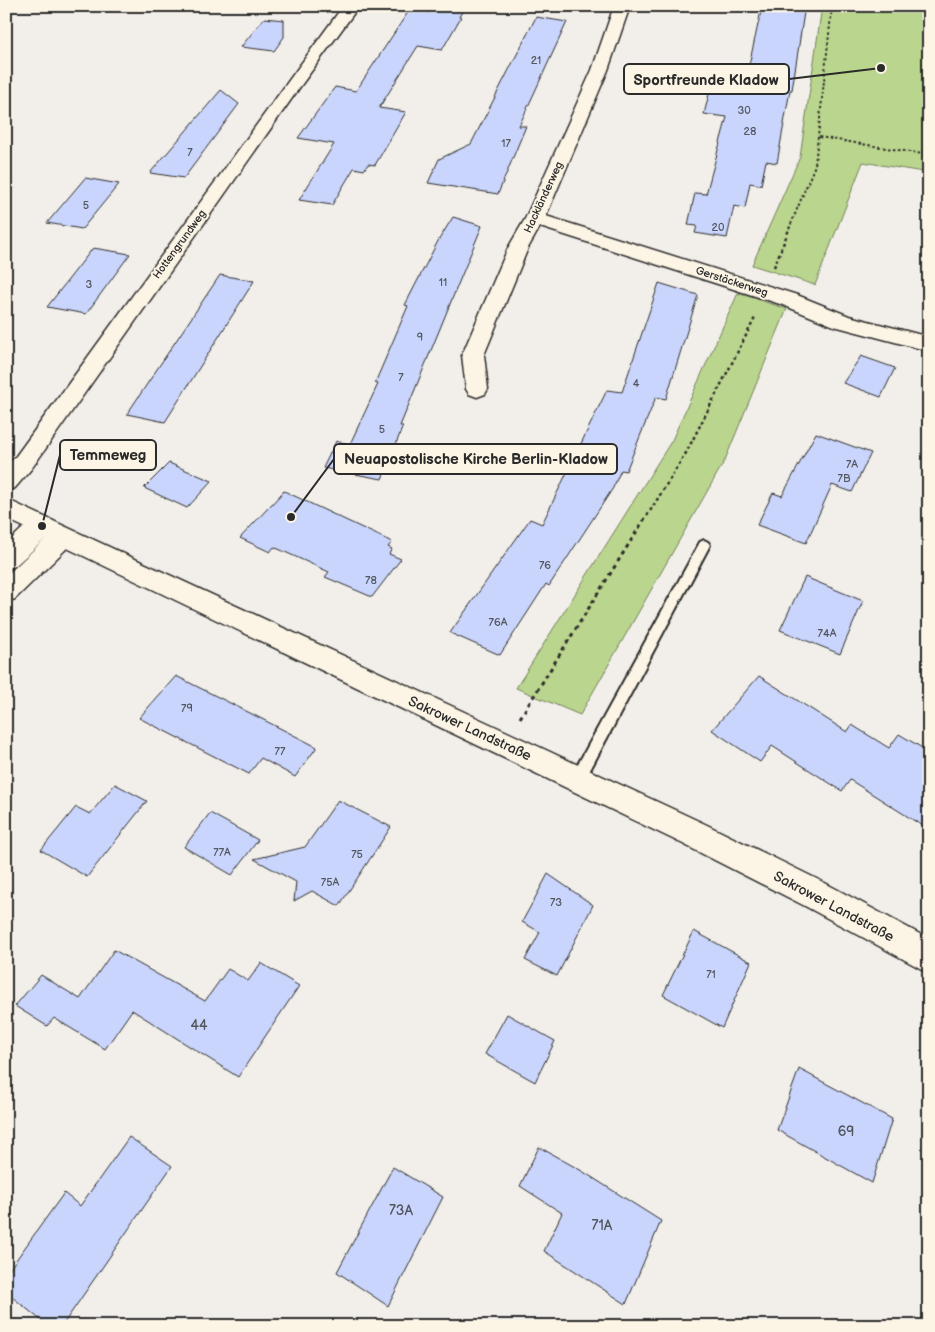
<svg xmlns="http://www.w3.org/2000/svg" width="935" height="1332" viewBox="0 0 935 1332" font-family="'Balsamiq Sans',sans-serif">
  <rect width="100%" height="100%" fill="#f2efea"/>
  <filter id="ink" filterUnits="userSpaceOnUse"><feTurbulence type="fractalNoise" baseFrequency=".02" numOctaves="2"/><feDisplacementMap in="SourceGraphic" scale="10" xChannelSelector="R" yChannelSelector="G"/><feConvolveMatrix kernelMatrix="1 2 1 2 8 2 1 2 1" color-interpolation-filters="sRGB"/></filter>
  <g filter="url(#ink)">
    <g fill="#bad58d" stroke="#72805c">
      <path d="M822 6H929V173L863 162 815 285 752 265 800 157Z"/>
      <path d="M738 293 787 309 725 460 580 715 516 688 672 440Z"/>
    </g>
    <g fill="#c9d5fc" stroke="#2b2b2b">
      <path d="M412 6H418L429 13 432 6H465L459 17H461L442 50 418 46 379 108 406 112 375 165 368 164 364 170 354 168 332 205 299 200 334 144 298 138 335 87 356 91Z"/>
      <path d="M777 6H805L792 90H790L777 163 766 161 761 185 750 183 745 208 734 206 727 238 695 233 697 226 688 225 695 193 706 194 727 117 704 114 715 70 747 74 761 11 775 13Z"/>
      <path d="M536 17 567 22 519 126H526L498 194 428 183 439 159 471 144Z"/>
      <path d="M264 18 284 20V37L274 51 241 47Z"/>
      <path d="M221 90 239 104 184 178 150 173Z"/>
      <path d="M85 178 119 184 82 229 47 223Z"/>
      <path d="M453 217 482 226 400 426H403L382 479 323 468 336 441 350 444 378 384 375 383 408 306 405 305 438 241Z"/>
      <path d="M93 248 130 254 86 314 47 307Z"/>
      <path d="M220 275 254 281 165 422 127 414Z"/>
      <path d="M659 283 698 295 666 399 656 397 626 471 621 470 613 488 549 586 546 584 500 655 450 633 530 519 542 524 607 390 622 392Z"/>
      <path d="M861 356 895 368 881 397 843 383Z"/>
      <path d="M816 433 871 453 852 492 832 485 806 543 757 525 773 493 782 496Z"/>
      <path d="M169 463 212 481 187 508 144 488Z"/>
      <path d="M284 491 392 542 388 547 392 549 389 554 401 559 372 597 325 577 329 572 274 547 270 552 240 538Z"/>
      <path d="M805 577 863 601 840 654 780 630Z"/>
      <path d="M176 676 250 713 317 747 295 777 261 758 249 774 139 718Z"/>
      <path d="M759 676 847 732 852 725 889 748 899 734 929 752V830L850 780 842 791 772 746 760 762 712 730Z"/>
      <path d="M115 784 147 801 87 877 41 850 76 807 90 814Z"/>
      <path d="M338 800 391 827 339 906 312 891 294 901 296 882 254 859 305 847Z"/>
      <path d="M210 813 258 840 232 875 184 847Z"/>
      <path d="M548 874 593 905 557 976 525 960 540 932 522 922Z"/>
      <path d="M694 931 751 962 722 1028 663 995Z"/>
      <path d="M114 950 205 1001 228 969 248 981 261 963 299 986 238 1077 132 1010 105 1049 54 1018 47 1026 15 1006 41 975 80 999Z"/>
      <path d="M507 1014 555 1041 535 1082 485 1054Z"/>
      <path d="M799 1069 892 1119 872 1183 777 1130Z"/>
      <path d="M129 1137 172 1166 62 1326H48L6 1292V1274L64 1193 80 1206Z"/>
      <path d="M539 1147 582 1171 661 1221 626 1304 544 1251 562 1213 520 1186Z"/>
      <path d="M393 1167 443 1197 388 1306 337 1272Z"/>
    </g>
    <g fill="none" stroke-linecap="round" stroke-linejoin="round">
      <defs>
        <path id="lane" d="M704 540 708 542 710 545 582 785 577 787 572 785 570 780 572 775 700 542Z"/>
        <g id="street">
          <path d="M343 6H359L302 84 32 468 15 488 6 491V466L16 456Z"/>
          <path d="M614 6H630L608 70 546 216 797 295 849 316 929 337V351L834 326 783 305 540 227 528 248 484 355 488 389 485 394 477 397 469 394 466 389 462 355 508 248 525 219 592 70Z"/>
          <path d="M6 499 705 824 825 883 929 939V973L803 905 683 844 67 548 15 599 6 602V576L46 538 15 566 6 569V544L24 527 6 519Z"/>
        </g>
      </defs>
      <use href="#lane" stroke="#2b2b2b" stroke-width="4"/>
      <use href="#street" stroke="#2b2b2b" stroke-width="3"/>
      <g stroke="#2b2b2b" stroke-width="2" stroke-dasharray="2.5 2.5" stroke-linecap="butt">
        <path d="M819 137 929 155"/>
        <path d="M789 229 815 165 832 6"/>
      </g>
      <g stroke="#2b2b2b" stroke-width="2.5" stroke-dasharray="3 3" stroke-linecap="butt">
        <path d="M774 267 790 227"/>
        <path d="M647 516 686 453 756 316"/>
      </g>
      <path stroke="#2b2b2b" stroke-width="3" stroke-dasharray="4 4" stroke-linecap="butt" d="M520 718 647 515"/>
      <use href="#lane" fill="#fcf5e5" fill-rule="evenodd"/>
      <use href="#street" fill="#fcf5e5" fill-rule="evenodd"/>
    </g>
  </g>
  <g text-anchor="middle" stroke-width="4" stroke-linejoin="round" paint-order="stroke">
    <g font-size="11" fill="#52565f">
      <text x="536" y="64">21</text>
      <text x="744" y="114">30</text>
      <text x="750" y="135">28</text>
      <text x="506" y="147">17</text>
      <text x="190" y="156">7</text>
      <text x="86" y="209">5</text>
      <text x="718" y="231">20</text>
      <text x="443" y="286">11</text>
      <text x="89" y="288">3</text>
      <text x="420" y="341">9</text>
      <text x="401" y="381">7</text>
      <text x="636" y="387">4</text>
      <text x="382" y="433">5</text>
      <text x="852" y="468">7A</text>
      <text x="844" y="482">7B</text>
      <text x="545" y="569">76</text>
      <text x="371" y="584">78</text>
      <text x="498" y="626">76A</text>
      <text x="827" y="637">74A</text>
      <text x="187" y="712">79</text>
      <text x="280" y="755">77</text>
      <text x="222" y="856">77A</text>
      <text x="357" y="858">75</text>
      <text x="330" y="886">75A</text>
      <text x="556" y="906">73</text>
      <text x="711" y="978">71</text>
    </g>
    <g font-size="11" fill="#2b2b2b" stroke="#fcf5e5">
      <text transform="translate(543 197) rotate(-65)" y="4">Hackländerweg</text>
      <text transform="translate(179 244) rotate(-54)" y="4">Hottengrundweg</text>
      <text transform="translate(732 281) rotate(18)" y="4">Gerstäckerweg</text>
    </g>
    <g font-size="14" fill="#2b2b2b" stroke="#fcf5e5">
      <text transform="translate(470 728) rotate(25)" y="5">Sakrower Landstraße</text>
      <text transform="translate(834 906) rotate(28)" y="5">Sakrower Landstraße</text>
    </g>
    <g font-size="14" fill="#52565f">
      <text x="199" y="1030">44</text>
      <text x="846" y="1136">69</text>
      <text x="401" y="1215">73A</text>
      <text x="602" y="1230">71A</text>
    </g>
  </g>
  <path fill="none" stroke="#2b2b2b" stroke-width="2" d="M881 68L789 79M42 526L60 455M291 517L334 459"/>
  <g fill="#2b2b2b" stroke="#fcf5e5" stroke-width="2">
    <circle cx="881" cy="68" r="5"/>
    <circle cx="42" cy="526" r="5"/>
    <circle cx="291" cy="517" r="5"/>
  </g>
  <g fill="#fcf5e5" stroke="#2b2b2b" stroke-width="2">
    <rect x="624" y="64" width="165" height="30" rx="5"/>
    <rect x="60" y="440" width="96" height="30" rx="5"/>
    <rect x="334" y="444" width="283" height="30" rx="5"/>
  </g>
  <g font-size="15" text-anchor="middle" font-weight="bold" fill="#2b2b2b">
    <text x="706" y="85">Sportfreunde Kladow</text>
    <text x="108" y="460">Temmeweg</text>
    <text x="476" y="464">Neuapostolische Kirche Berlin-Kladow</text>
  </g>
  <rect width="935" height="1332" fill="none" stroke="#fcf5e5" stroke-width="25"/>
  <rect x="12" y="12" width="910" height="1307" fill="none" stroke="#2b2b2b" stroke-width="2" filter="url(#ink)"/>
</svg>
